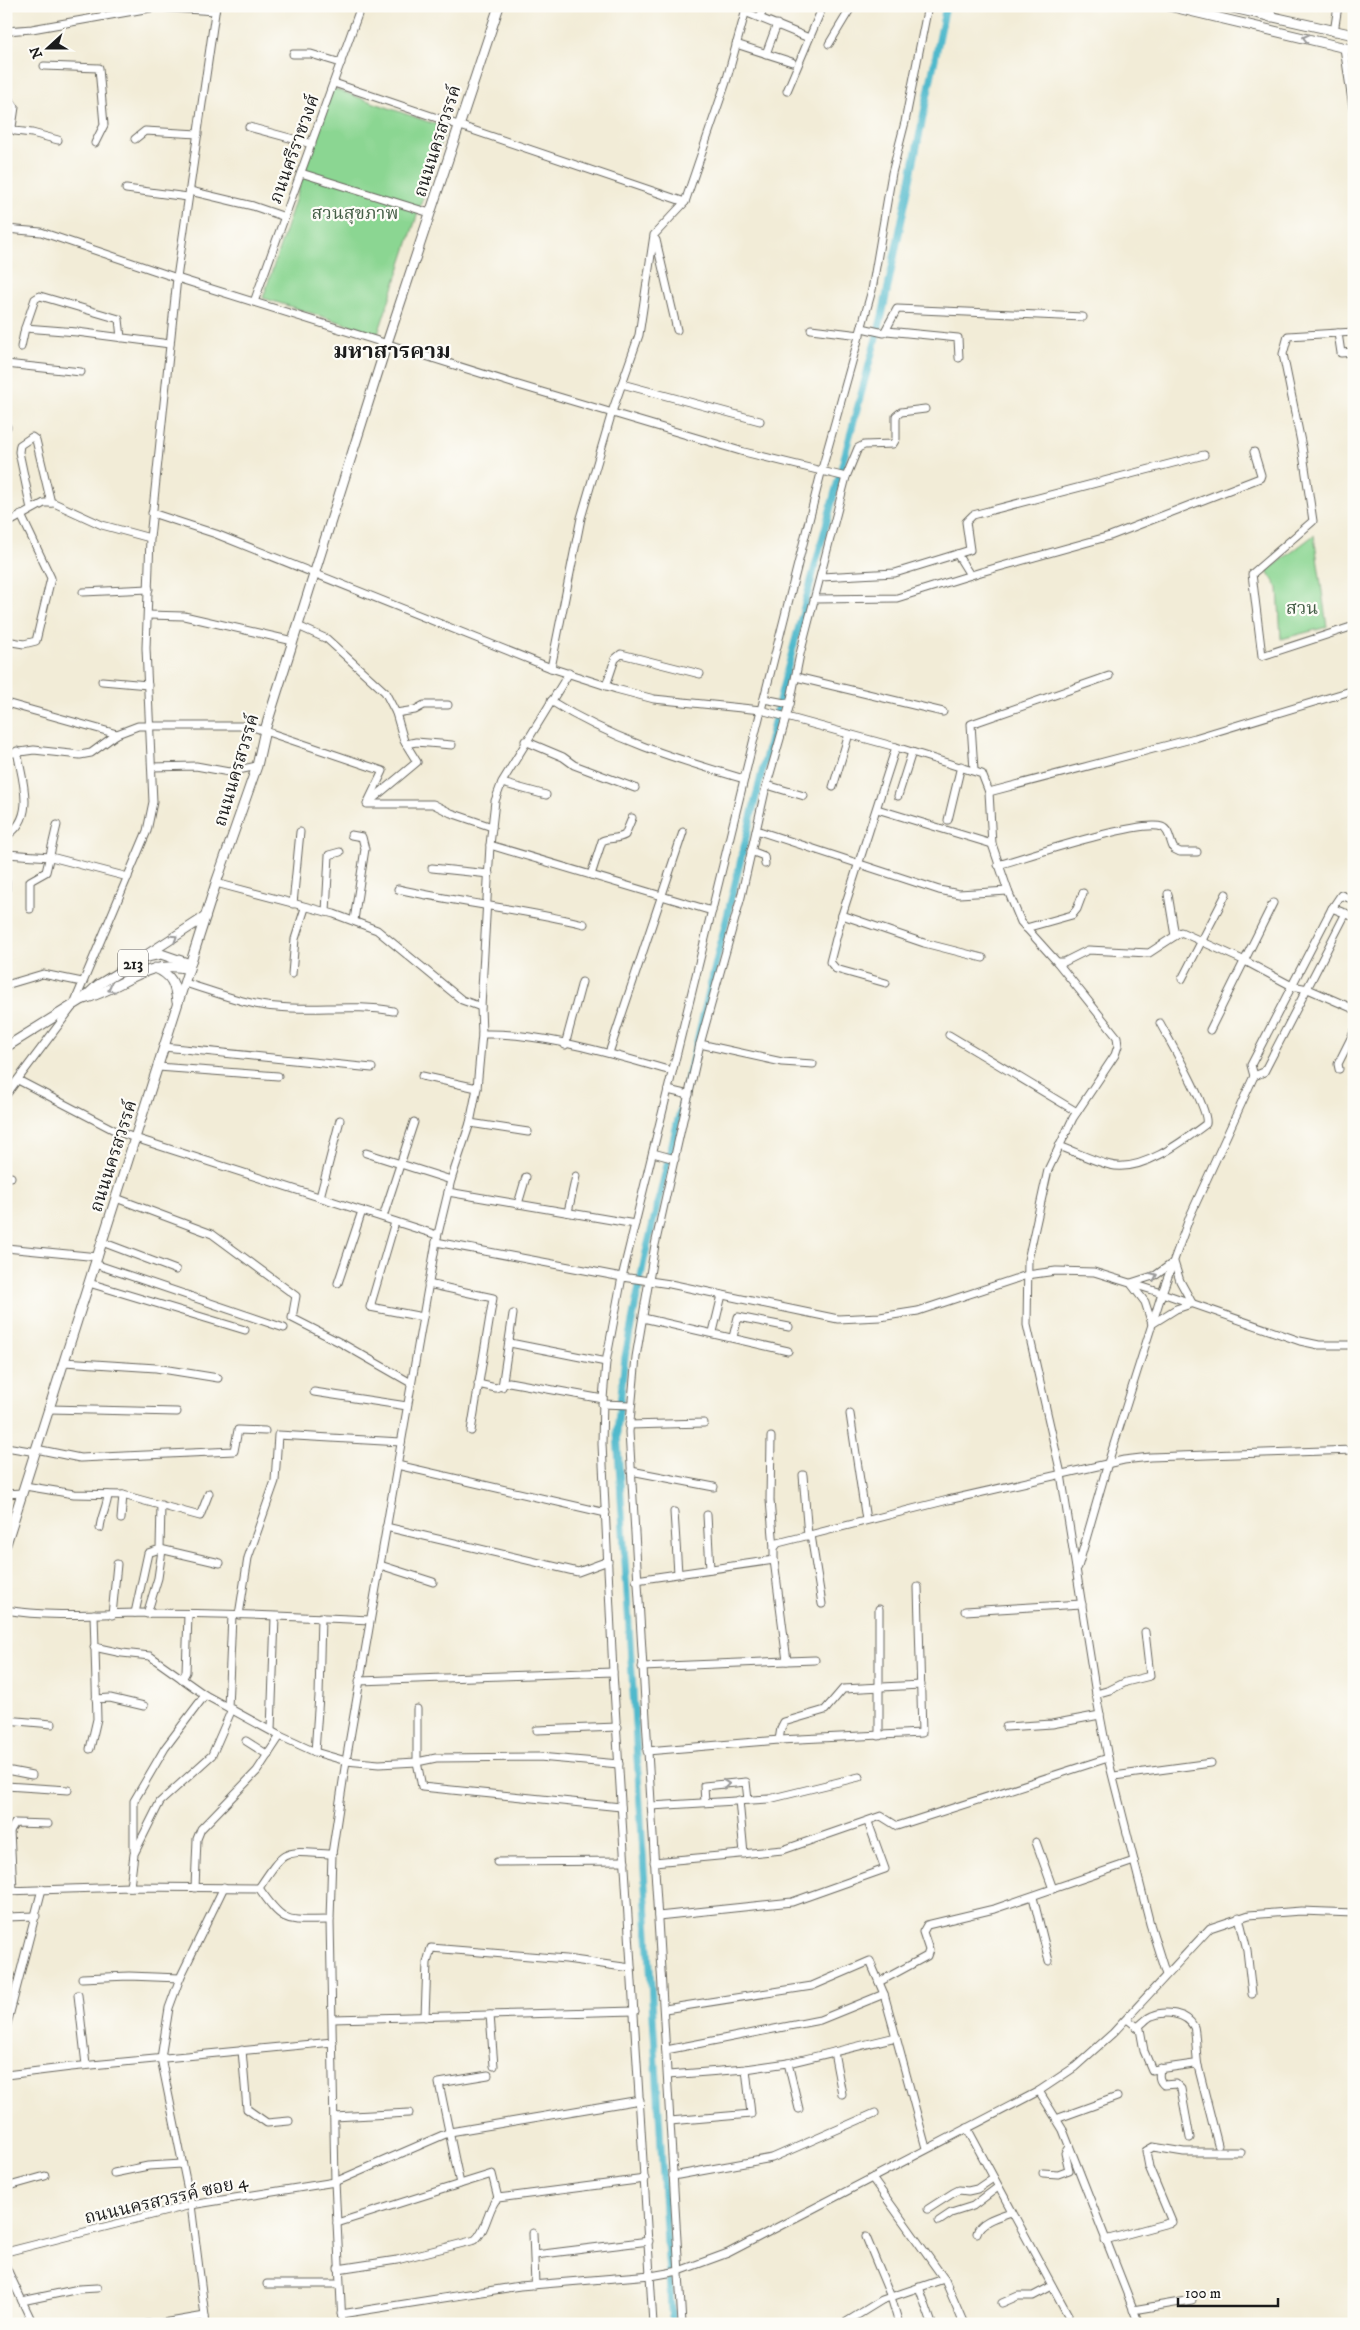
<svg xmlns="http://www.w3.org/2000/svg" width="1360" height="2330" viewBox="0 0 1360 2330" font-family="'IM FELL DW Pica','Noto Serif Thai',serif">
  <rect width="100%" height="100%" fill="#fdfcf7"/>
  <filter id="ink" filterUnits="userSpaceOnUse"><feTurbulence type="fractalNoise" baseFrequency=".02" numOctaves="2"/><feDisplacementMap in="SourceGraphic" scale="10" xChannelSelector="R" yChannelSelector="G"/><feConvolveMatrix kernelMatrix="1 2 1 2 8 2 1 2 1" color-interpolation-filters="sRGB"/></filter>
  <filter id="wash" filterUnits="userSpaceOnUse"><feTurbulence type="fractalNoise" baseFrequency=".0096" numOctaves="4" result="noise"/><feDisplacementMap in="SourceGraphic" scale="20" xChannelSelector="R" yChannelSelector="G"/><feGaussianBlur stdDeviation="1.12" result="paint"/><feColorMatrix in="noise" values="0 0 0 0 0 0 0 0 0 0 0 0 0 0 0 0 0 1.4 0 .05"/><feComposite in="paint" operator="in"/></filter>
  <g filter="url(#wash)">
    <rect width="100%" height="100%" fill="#f2ecd7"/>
    <g fill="#8bd692" stroke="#547957">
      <path d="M332 88 446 128 378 334 263 298Z"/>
      <path d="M1314 535 1327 627 1281 639 1278 588 1267 571Z"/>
    </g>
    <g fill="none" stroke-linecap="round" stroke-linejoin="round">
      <path stroke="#4fb9cc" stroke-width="7" d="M672 2324 617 1432 625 1357 645 1256 781 693 882 316 946 6"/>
    </g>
  </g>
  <g filter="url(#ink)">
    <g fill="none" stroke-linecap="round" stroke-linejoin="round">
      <defs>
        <g id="minor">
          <path d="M745 12 809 38"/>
          <path d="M760 18 764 6"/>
          <path d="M1270 18 1272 6"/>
          <path d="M6 31 32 29 156 7 215 11"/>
          <path d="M1334 32 1338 6"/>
          <path d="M736 44 792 62"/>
          <path d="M829 44 852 6"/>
          <path d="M1344 48 1354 114"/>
          <path d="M293 54H311L341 63"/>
          <path d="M766 54 777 24"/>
          <path d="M44 66 99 68 104 125 95 143"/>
          <path d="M334 83 685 202"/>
          <path d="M787 91 823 6"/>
          <path d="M6 101 11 102 15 107 12 127 15 131 32 133 58 140"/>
          <path d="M249 127 312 144"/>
          <path d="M135 139 145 131 198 134"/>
          <path d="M301 173 430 213"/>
          <path d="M126 189 188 197"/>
          <path d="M190 191 253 206 285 217"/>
          <path d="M6 229 41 232 177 278 515 384 744 452 846 477"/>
          <path d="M656 240 677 330"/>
          <path d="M254 302 361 6"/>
          <path d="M862 328 884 333 897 309 1083 317"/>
          <path d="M811 329 860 335"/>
          <path d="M887 331 958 338 959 358"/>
          <path d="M1354 332 1338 333 1341 353 1354 352"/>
          <path d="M1338 333 1288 336 1283 354 1302 447 1313 521 1252 574 1262 656 1354 626"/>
          <path d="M121 338 119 319 40 296 35 299 25 328 77 332 170 344"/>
          <path d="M21 347 25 328"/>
          <path d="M6 364 81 372"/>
          <path d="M622 384 760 421"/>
          <path d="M6 427H7"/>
          <path d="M31 509 19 452 20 445 32 437 36 440 51 503"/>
          <path d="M152 513 216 534 551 668 616 689 654 699 761 710 896 747 982 774 989 792 992 844 1008 891 1021 922 1057 962H1064L1088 950 1149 953 1181 932 1245 961 1292 986 1308 989 1354 1009"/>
          <path d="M6 524 44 503H54L102 525 150 538"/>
          <path d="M957 554 970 575"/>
          <path d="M821 577 895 573 970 550 966 522 973 515 1204 455"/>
          <path d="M83 592 149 589"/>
          <path d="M815 599 897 598 981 572 1110 536 1260 478 1261 475 1254 452"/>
          <path d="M148 615 184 616 293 641"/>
          <path d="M298 626 327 639 385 692 396 713 404 741 417 762 369 802"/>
          <path d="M6 641 24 644 36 641 51 578 21 515"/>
          <path d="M551 668 581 518 612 412 639 335 654 235 685 202 726 82 747 6"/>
          <path d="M796 677 943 712"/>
          <path d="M102 681 148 685"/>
          <path d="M606 686 615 659 621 654 700 674"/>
          <path d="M764 699 790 704"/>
          <path d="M551 701C611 739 676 759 744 779"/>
          <path d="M6 703 117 734"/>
          <path d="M396 713 415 710 424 705H448"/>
          <path d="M525 741 563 757 574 765 635 788"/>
          <path d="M406 744 416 742 452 745"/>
          <path d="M896 747 842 915 924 943 983 958"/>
          <path d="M6 754 34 750 80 755 91 753 117 734 138 726H250L383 771 367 804H433L451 813 492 827"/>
          <path d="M152 767 196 766 229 772 257 766"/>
          <path d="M974 770 971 724 1109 676"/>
          <path d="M502 783 546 795"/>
          <path d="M767 785 804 796"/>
          <path d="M833 787 849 734"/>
          <path d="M989 792 1195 738 1354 690"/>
          <path d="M898 796 912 752"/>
          <path d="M877 809 992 844"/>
          <path d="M948 820 961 766"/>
          <path d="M756 830 939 890 959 894 1008 891"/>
          <path d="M351 835 362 837 365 849 354 920"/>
          <path d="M6 836C37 818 22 780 17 751"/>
          <path d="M490 845 712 911"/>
          <path d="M751 851 764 856 765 864"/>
          <path d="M6 854 51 857 128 877"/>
          <path d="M998 865C1026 857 1140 819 1162 827 1170 830 1170 843 1174 849L1180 852H1197"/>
          <path d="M432 868 489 874"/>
          <path d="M591 875 602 841C609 837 616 840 625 835L632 818"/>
          <path d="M6 882V893"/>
          <path d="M216 883 334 914 377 930 462 1000 481 1007"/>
          <path d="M398 889C460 903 522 909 584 924"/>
          <path d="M1168 894 1175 936"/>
          <path d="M293 904 300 832"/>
          <path d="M1332 908 1354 917"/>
          <path d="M30 909V881L46 872 57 825"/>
          <path d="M326 912 329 855 340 852"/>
          <path d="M1346 913 1264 1072 1254 1076 1251 1065 1331 910 1341 895 1354 900"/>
          <path d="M842 915 830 962 836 969 886 983"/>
          <path d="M1026 928 1072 915 1077 909 1083 893"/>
          <path d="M1057 962 1117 1037 1118 1046 1115 1055 1073 1118 1048 1170 1028 1260 1027 1325 1061 1474 1096 1694 1108 1758 1150 1924 1166 1975"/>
          <path d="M292 974 295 939 305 908"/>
          <path d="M1182 979 1226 894"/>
          <path d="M185 983C215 992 246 1005 277 1007 316 1011 355 1004 393 1011"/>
          <path d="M6 985 43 974 82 982"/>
          <path d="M1210 1030 1273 903"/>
          <path d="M482 1034C542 1032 614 1055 672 1071"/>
          <path d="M949 1035 1077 1112"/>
          <path d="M700 1044 782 1062 813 1064"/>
          <path d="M565 1045 582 982"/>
          <path d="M164 1047 372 1068"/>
          <path d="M609 1053 683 832"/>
          <path d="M158 1067 278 1076"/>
          <path d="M1339 1069 1338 1064 1354 1032"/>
          <path d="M422 1076 477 1088"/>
          <path d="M18 1080 116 1131 135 1138 437 1235"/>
          <path d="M668 1090 689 1095"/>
          <path d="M6 1095 73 1006 147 831 153 802 146 648 150 538 177 278 216 6"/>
          <path d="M470 1123 528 1132"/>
          <path d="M1059 1146C1076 1152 1093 1161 1110 1165 1141 1173 1182 1142 1206 1124 1210 1110 1169 1040 1160 1023"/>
          <path d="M366 1153 451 1180"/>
          <path d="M653 1153 675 1159"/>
          <path d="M6 1177H11"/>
          <path d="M448 1192 635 1224"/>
          <path d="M320 1197 340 1120"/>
          <path d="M116 1198 212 1234 296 1296 292 1318 341 1343 411 1383"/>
          <path d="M518 1204 526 1177"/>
          <path d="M568 1212 576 1176"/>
          <path d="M383 1217 414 1122"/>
          <path d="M395 1222 370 1307 423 1317"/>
          <path d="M102 1242 176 1270"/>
          <path d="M436 1242 622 1277 670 1284 838 1319 880 1317 918 1311 1027 1275 1056 1271 1094 1272 1162 1293 1300 1341 1319 1345H1354"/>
          <path d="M6 1248 98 1257"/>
          <path d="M95 1264 284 1328"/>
          <path d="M89 1283 245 1330"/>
          <path d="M338 1283 362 1211"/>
          <path d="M1131 1283 1156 1275 1174 1262 1180 1281 1192 1303"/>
          <path d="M428 1284 493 1298 471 1431"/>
          <path d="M1132 1285 1145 1302 1152 1324 1176 1309 1191 1304"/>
          <path d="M643 1318 788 1351"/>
          <path d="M713 1332 722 1295"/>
          <path d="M733 1337 738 1317 789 1327"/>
          <path d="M510 1343 606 1362"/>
          <path d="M64 1362 156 1368 218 1378"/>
          <path d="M478 1384 496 1388 509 1382 603 1399"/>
          <path d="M502 1387 513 1314"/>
          <path d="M314 1392 407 1406"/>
          <path d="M602 1404 630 1405"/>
          <path d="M49 1409 177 1412"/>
          <path d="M850 1414 866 1520"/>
          <path d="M629 1425 704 1423"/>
          <path d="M771 1437 770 1500 774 1548"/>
          <path d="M6 1447 36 1452"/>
          <path d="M36 1449 80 1458 234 1451 238 1430 265 1431"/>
          <path d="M397 1465 606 1513"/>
          <path d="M631 1471 714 1487"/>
          <path d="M803 1475 808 1536"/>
          <path d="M25 1486 74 1494 123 1495 200 1516 209 1493"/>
          <path d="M6 1494 22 1493"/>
          <path d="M674 1512 678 1573"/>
          <path d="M707 1515 710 1569"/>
          <path d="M121 1519 123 1495"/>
          <path d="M386 1527 578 1572 608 1561"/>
          <path d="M100 1528C101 1516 107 1507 108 1495"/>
          <path d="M811 1535 822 1604"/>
          <path d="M160 1549 220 1563"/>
          <path d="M380 1565 433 1582"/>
          <path d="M1078 1567 1108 1463 1162 1293 1190 1216 1254 1076"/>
          <path d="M636 1580 774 1560"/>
          <path d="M6 1610C44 1617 96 1614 135 1613 213 1613 292 1616 370 1620"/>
          <path d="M965 1611 1082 1604"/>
          <path d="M135 1613 148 1553 160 1549 161 1505"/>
          <path d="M147 1614 158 1578 162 1550"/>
          <path d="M112 1615 117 1564"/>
          <path d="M239 1615 248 1558 275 1481 278 1435 401 1442"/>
          <path d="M94 1647 122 1653 150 1656 205 1695 280 1736 315 1752 346 1761 379 1764 417 1762 436 1758 539 1757 619 1764"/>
          <path d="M815 1660 787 1661 774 1560V1548L778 1543 948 1500 1124 1460 1150 1457 1354 1450"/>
          <path d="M642 1667 787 1661"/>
          <path d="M182 1679 186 1672 188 1615"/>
          <path d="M359 1681 613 1672"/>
          <path d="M1096 1694 1110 1690 1126 1682 1150 1676 1145 1632"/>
          <path d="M96 1699 110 1698 144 1706"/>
          <path d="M228 1707 232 1616"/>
          <path d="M417 1709V1762L422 1787 621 1807"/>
          <path d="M6 1720 52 1724"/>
          <path d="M1006 1727 1052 1724 1100 1715"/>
          <path d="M271 1730 275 1617"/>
          <path d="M537 1730 618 1727"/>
          <path d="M879 1736V1609"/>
          <path d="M779 1740 781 1728 784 1722 825 1710 843 1689 921 1685"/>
          <path d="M246 1741 268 1755"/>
          <path d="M90 1749 97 1719 94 1614"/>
          <path d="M647 1751 779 1740 922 1733 918 1587"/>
          <path d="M315 1752 319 1696 321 1617"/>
          <path d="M6 1770 32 1775"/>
          <path d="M1114 1776 1211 1763"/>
          <path d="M6 1786 68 1790"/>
          <path d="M739 1800 744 1854"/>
          <path d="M705 1802 704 1786 746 1782 748 1800"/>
          <path d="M651 1806 769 1799 859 1777"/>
          <path d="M8 1831H10L15 1823 48 1824"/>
          <path d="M10 1831 13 1890"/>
          <path d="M1036 1842 1053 1889"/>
          <path d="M134 1850V1801L165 1748 205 1695"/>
          <path d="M497 1862 625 1861"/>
          <path d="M654 1862 783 1850 881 1816 897 1826 1108 1758"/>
          <path d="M130 1887 134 1854 160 1802 212 1755 232 1709"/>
          <path d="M195 1888 197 1839 201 1829 257 1771 280 1736"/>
          <path d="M6 1891 130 1887 259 1888"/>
          <path d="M1033 1897 1049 1961"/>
          <path d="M658 1916 792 1902 885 1869 868 1822"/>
          <path d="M6 1917 36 1916"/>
          <path d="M1239 1917 1247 1950 1252 1994"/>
          <path d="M330 1920C287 1920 285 1926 259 1888 287 1846 283 1852 332 1854"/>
          <path d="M82 1978 129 1976 180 1978"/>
          <path d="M879 1982 927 1956 929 1950 923 1932 927 1925 994 1909 1134 1861"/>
          <path d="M78 1995 86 2065"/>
          <path d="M665 2009 812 1986 870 1961 884 1994 896 2037"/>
          <path d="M490 2015 494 2066"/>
          <path d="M425 2017 427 1963 431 1948 566 1959 631 1968"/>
          <path d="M333 2019 635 2011"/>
          <path d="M1127 2019 1140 2029 1144 2051 1152 2070 1194 2064 1198 2066 1218 2145"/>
          <path d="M1137 2027C1143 2024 1146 2018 1152 2016 1165 2010 1187 2013 1194 2027 1196 2032 1196 2058 1198 2066"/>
          <path d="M6 2028 42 1889"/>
          <path d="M242 2050 247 2109 267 2123 289 2121"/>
          <path d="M666 2050 820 2020 884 1994"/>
          <path d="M834 2052 842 2094"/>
          <path d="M788 2063 799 2109"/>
          <path d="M1160 2068C1159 2075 1158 2080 1164 2085L1176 2084 1181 2089 1190 2138"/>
          <path d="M6 2075 71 2067 333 2042"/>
          <path d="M668 2075 746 2069 788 2063 896 2037 926 2148"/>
          <path d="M1039 2091 1063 2130 1139 2324"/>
          <path d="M334 2117 409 2113"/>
          <path d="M1056 2119 1117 2097"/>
          <path d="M670 2121 751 2114 746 2069"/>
          <path d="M967 2128 1068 2315"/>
          <path d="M114 2173 148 2166 182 2164"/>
          <path d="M1043 2173 1058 2174 1069 2170 1065 2153 1069 2147"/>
          <path d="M673 2176 772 2158 875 2113"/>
          <path d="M872 2178 945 2280 964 2324"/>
          <path d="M460 2184 492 2174 498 2198 645 2179"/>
          <path d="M6 2187 45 2176"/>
          <path d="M928 2209 953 2193 959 2190 968 2191 977 2189 993 2178"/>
          <path d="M939 2221 951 2213 973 2206 998 2187"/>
          <path d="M337 2223 460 2184 439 2083 488 2075"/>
          <path d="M533 2233 535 2285"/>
          <path d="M977 2233C980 2221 1000 2216 1011 2212"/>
          <path d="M866 2237 891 2297 899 2324"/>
          <path d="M1105 2240 1172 2222 1149 2167 1146 2151 1153 2147 1184 2152H1241"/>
          <path d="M6 2252 191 2205 335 2182 450 2132 640 2100"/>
          <path d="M535 2255 649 2241"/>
          <path d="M6 2267 33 2324"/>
          <path d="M338 2269 397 2260 475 2240C487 2230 489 2204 498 2198"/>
          <path d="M651 2276 679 2271 728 2253 1039 2091 1075 2067 1113 2033 1210 1928 1249 1915 1301 1911 1354 1913"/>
          <path d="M267 2284H339"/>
          <path d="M919 2287 932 2324"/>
          <path d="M22 2301 79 2289 97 2288"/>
          <path d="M1002 2303 1018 2296H1033L1052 2286"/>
          <path d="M1133 2310 1192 2300"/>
          <path d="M341 2314 520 2286 651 2275"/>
          <path d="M147 2324H149"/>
          <path d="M158 2324 205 2316"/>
          <path d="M206 2324 191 2205 161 2058 169 2008 180 1978 224 1887"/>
          <path d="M342 2324 335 2182 330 1920 332 1854 346 1761 436 1242 451 1180 470 1123 477 1088 482 1034 481 1007 490 845 495 801 502 782 569 673"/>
          <path d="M653 2324 613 1672 602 1444 603 1399 606 1362 622 1277 761 710 822 469 872 290 892 173 905 122 928 6"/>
          <path d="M682 2324 629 1432 636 1357 655 1245 700 1044 741 897 765 791 790 704 800 654 846 477 858 448 864 445 893 444 896 439V416L901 412 925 409"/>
          <path d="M843 2324 882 2300 944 2279"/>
        </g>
        <g id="major">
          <path d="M1169 6 1354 50"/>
          <path d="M1224 6 1354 35"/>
          <path d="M148 954 205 917"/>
          <path d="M155 968C172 975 175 984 177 1002"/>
          <path d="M84 999C123 988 146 958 189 969"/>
          <path d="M6 1047 83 999 98 985 142 958 161 954 190 964"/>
          <path d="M6 1544 216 883 257 766 265 730 387 343 499 6"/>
        </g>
      </defs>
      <use href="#minor" stroke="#67655d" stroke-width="9"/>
      <use href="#major" stroke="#67655d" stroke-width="11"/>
      <use href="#minor" stroke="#fff" stroke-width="7"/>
      <use href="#major" stroke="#fff" stroke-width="9"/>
    </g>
    <defs><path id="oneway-chevron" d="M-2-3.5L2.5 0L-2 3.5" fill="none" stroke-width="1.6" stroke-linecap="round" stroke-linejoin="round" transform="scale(1.25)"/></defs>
    <g stroke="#999">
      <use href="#oneway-chevron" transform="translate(1306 38) rotate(-166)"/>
      <use href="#oneway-chevron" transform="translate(174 938) rotate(-33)"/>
      <use href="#oneway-chevron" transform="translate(111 989) rotate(151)"/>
      <use href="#oneway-chevron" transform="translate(1154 1276) rotate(-24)"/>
      <use href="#oneway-chevron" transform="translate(726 1784) rotate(-6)"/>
    </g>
  </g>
  <g text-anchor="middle" stroke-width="4.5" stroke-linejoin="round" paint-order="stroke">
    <rect fill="#fdfcf7" stroke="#605f5e" stroke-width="1" x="118" y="949.5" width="30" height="27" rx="4"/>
    <g font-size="16" font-weight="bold" fill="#1c1c1c">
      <text x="133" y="969">213</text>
    </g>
    <g font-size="18" fill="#1c1c1c" stroke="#fdfcf7">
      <text transform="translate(437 141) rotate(-72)" y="6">ถนนนครสวรรค์</text>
      <text transform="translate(294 149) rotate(-70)" y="6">ภนนศรีราชวงศ์</text>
      <text transform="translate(236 770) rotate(-73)" y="6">ถนนนครสวรรค์</text>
      <text transform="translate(113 1156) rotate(-72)" y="6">ถนนนครสวรรค์</text>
      <text transform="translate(166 2199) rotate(-13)" y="6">ถนนนครสวรรค์ ซอย 4</text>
    </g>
    <g font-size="18" fill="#435d45" stroke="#fdfcf7">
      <text x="355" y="219">สวนสุขภาพ</text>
      <text x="1302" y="614">สวน</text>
    </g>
    <g font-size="22" font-weight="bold" fill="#1c1c1c" stroke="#fdfcf7">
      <text x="392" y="358">มหาสารคาม</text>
    </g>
  </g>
  <rect width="1360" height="2330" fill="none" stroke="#fdfcf7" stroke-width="25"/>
  <g transform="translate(48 48) rotate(249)" stroke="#fdfcf7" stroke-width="4" paint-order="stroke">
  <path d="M0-4L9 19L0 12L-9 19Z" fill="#1c1c1c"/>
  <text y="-8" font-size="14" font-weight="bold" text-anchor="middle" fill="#1c1c1c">N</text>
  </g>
  <path d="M1178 2298v8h100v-8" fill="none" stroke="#1c1c1c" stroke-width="2.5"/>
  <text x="1185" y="2298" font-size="15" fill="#1c1c1c" stroke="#fdfcf7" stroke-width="4" paint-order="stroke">100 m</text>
</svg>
